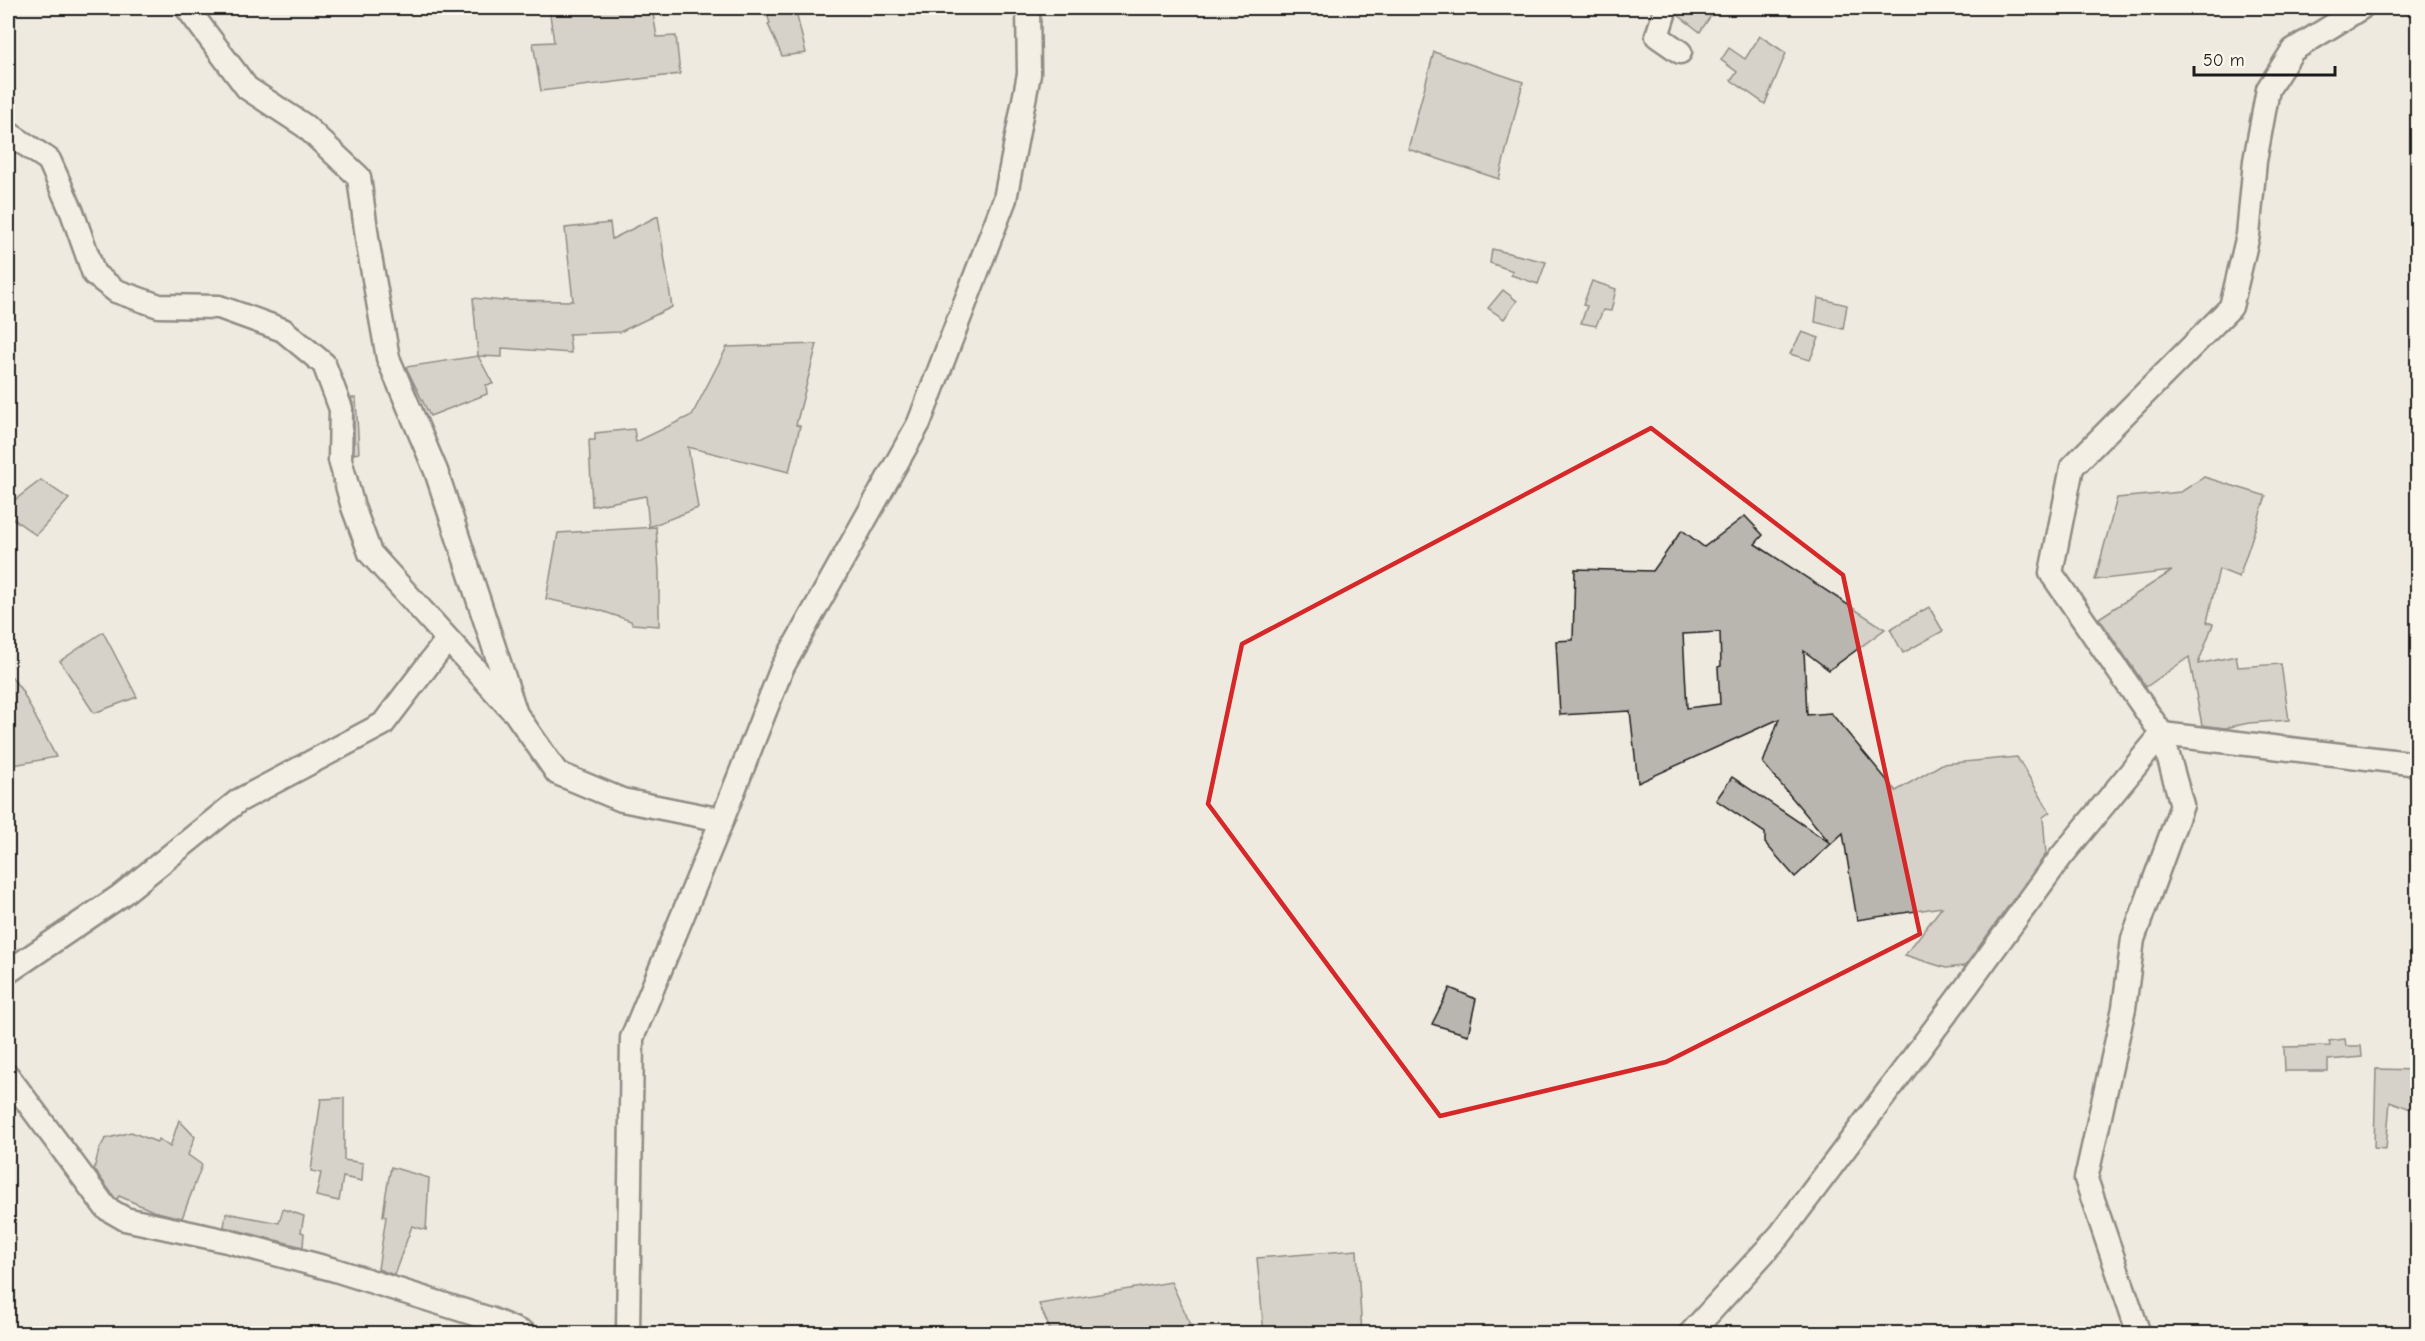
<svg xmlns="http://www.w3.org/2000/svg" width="2425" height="1341" viewBox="0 0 2425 1341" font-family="'Comic Neue',sans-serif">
  <rect width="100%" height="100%" fill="#eeeadf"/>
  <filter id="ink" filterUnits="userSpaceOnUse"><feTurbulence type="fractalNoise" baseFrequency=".0167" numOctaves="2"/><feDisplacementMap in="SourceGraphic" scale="12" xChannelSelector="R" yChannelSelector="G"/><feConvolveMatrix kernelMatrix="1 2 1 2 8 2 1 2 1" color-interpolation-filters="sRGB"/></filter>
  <g filter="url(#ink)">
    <g fill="#b9b6af" stroke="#1c1c1c" stroke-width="1.5" fill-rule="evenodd">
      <path d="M549 8H652L657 37 676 36 680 74 541 91 533 43 554 42Z"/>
      <path d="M765 8H795L806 53 782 56 768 24 770 23Z"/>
      <path d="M1679 8H1716L1700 32 1678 15Z"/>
      <path d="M1760 36 1786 53 1765 104 1731 80 1737 72 1721 60 1729 48 1745 59Z"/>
      <path d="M1434 52 1523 82 1499 179 1408 149Z"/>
      <path d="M658 216 672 307 620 332 569 334 571 353 502 348V357L478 356 473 298 503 301V300L573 301 565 228 610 223 612 239Z"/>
      <path d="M1492 249 1546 262 1538 284 1511 275 1513 271 1490 263Z"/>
      <path d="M1592 281 1616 289 1611 311 1603 310 1596 326 1581 323 1587 306 1583 305Z"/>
      <path d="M1503 290 1517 301 1504 319 1488 308Z"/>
      <path d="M1818 298 1847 305 1843 329 1815 322Z"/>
      <path d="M1802 332 1819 338 1810 360 1790 354Z"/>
      <path d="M817 344 796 425 800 426 789 472 688 447 698 508 649 527 646 496 592 506 589 440H595V433L634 429 636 442 692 415 727 347Z"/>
      <path d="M478 356 493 384 486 385 487 394 430 416 406 367Z"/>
      <path d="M351 398H356L359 453 354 454V409Z"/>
      <path d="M2204 477 2266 496 2239 577 2219 569 2207 622 2213 624 2198 664 2236 656 2238 667 2281 664 2289 720 2249 723 2225 728 2202 725 2189 657 2146 687 2099 618 2172 571 2095 580 2117 498 2181 492Z"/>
      <path d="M41 480 69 499 36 535 8 515V492L16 499Z"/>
      <path d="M1745 516 1763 535 1755 544 1885 629 1829 670 1804 651 1807 715 1831 713 1896 791 1942 764 2017 757 2050 812 2043 817 2046 854 1965 966 1946 968 1905 955 1942 907 1857 920 1843 833 1795 877 1765 843V833L1716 800 1732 777 1830 843 1763 763 1779 719 1638 783 1630 711 1560 715 1556 641 1573 640 1575 569 1653 571 1682 530 1704 547ZM1720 632 1721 666 1718 667 1720 704 1687 708 1683 634Z"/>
      <path d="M656 527 659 572V626L632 624 631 621 599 610 546 599 558 533Z"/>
      <path d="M1929 607 1943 631 1903 653 1890 629Z"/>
      <path d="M103 632 137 697 94 713 60 661Z"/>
      <path d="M8 672 22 691 56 757 14 765 8 754Z"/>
      <path d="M1450 988 1476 999 1468 1035 1432 1024Z"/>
      <path d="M2345 1039 2346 1046H2361L2362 1057 2328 1060V1071H2285L2284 1047 2330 1046 2329 1041Z"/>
      <path d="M2376 1069 2418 1070V1112L2390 1101 2386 1149 2374 1148Z"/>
      <path d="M344 1098V1160L363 1163 362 1181 343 1177 339 1201 316 1196 321 1173 311 1171 321 1099Z"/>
      <path d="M179 1120 195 1137 188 1155 202 1165 182 1218 153 1211 119 1196 117 1199 115 1198 94 1169 99 1150 105 1139 131 1132 157 1142 159 1139 170 1147Z"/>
      <path d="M391 1167 429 1178 426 1230 412 1226 394 1275 378 1269 386 1217 383 1216 386 1193Z"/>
      <path d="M283 1209 304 1216 301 1232 304 1233 303 1247 224 1227 226 1213 279 1223Z"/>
      <path d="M1357 1250 1362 1334H1264L1257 1258Z"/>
      <path d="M1171 1282 1195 1334H1052L1039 1304Z"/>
    </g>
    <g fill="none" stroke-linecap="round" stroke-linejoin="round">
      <defs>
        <g id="minor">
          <path d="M187 8 247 88 305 126 359 177 368 245 388 358 436 471 516 714 557 773 622 800 722 820"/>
          <path d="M1666 8 1657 36 1680 52"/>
          <path d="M8 133 49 160 72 212 94 274 116 291 159 306 219 307 283 330 324 364 341 409 340 460 353 507 370 553 511 709"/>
          <path d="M8 972 120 896 238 801 383 724 447 640"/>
          <path d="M8 1076 106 1208 125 1219 227 1241 335 1270 490 1319 525 1334"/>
          <path d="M628 1334 632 1038 722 820 782 668 919 423 1005 199 1029 74 1028 8"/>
          <path d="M1690 1334 1780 1235 1967 986 2060 858 2162 734 2418 764"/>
          <path d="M2139 1334 2086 1179 2124 1008 2133 939 2182 805 2162 734 2051 573 2072 467 2231 307 2248 235 2255 161 2268 89 2293 50 2361 8"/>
        </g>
      </defs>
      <use href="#minor" stroke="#1c1c1c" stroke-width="27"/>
      <use href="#minor" stroke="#fbf7ec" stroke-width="22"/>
    </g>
  </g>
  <path d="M0 0H2425V1341H0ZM1651 428 1843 575 1920 934 1666 1062 1440 1116 1208 804 1242 644Z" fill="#eeeadf" fill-opacity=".55" fill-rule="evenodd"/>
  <path fill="none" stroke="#d62828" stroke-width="4.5" stroke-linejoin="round" d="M1651 428 1843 575 1920 934 1666 1062 1440 1116 1208 804 1242 644Z"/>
  <rect width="2425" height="1341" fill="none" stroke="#fbf7ec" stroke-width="30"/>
  <rect x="15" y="15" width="2395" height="1311" fill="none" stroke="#1c1c1c" stroke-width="2" filter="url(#ink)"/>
  <path d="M2194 66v9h141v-9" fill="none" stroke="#1c1c1c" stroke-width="3"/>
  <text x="2203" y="66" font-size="18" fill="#1c1c1c" stroke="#fbf7ec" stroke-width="4.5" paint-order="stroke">50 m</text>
</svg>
